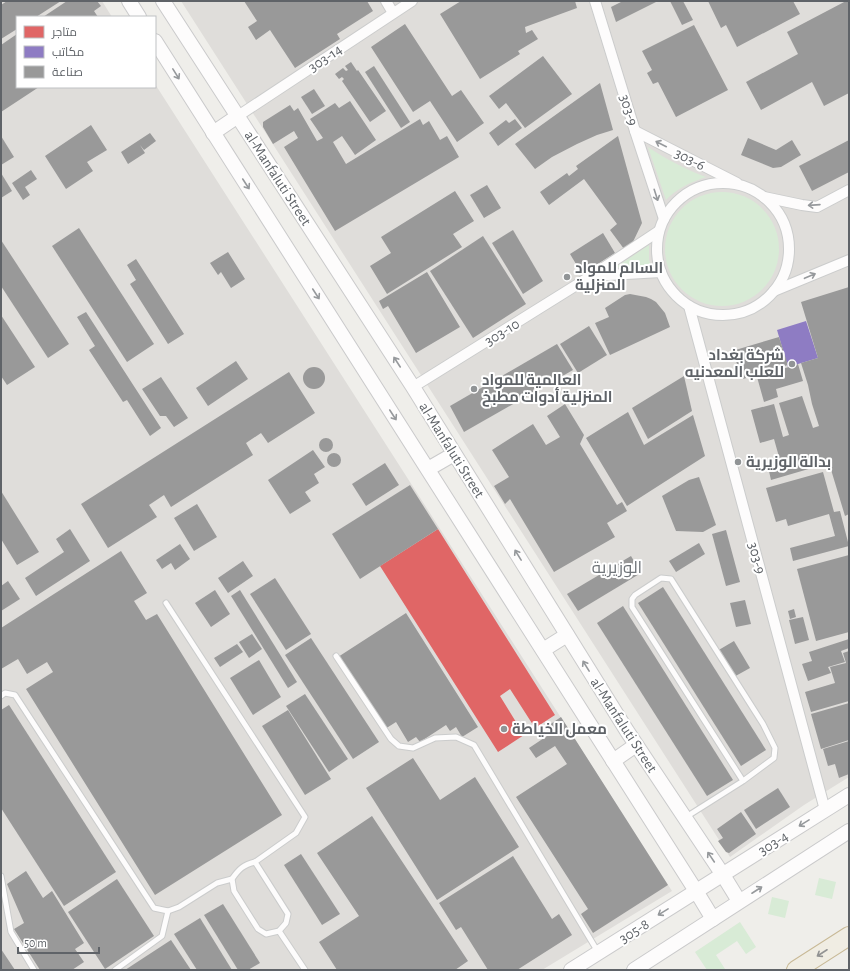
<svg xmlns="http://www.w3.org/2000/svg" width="850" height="971" viewBox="0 0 850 971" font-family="'Alegreya Sans',Cairo,sans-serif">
  <rect width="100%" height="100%" fill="#efeeea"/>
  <g fill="#dfddda">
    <path d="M1 1H102L112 17H17V87H155V84L672 891 542 970H1Z"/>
    <path d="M181 1H849V777L804 805 730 857Z"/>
  </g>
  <g fill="#d8ebd6">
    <path d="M648 147C666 159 685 169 706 177 691 182 676 189 666 200Z"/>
    <circle cx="722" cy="249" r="57"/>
    <path d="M649 245V260L652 267H616Z"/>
    <path d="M819 878 836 882 832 899 815 895Z"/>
    <path d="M772 897 789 901 785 918 768 914Z"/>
    <path d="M740 922 756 947 746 954 737 941 716 955 725 969 724 970H707L695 952Z"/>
  </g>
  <path fill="#e06666" d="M438 529 555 715 535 728 510 689 500 696 524 735 498 752 380 566Z"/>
  <path fill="#8e7cc3" d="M806 321 818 358 788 367 777 330Z"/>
  <g fill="#999">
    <path d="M7 1H61L36 17H17V29L1 39V5Z"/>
    <path d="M67 1H97L101 6 94 11 98 17H43Z"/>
    <path d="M244 1H367L373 11 337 34 340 39 295 68 270 30 256 40 248 27 257 21Z"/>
    <path d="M461 1H575L577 8 525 27 526 33 532 30 538 39 518 51 520 54 480 79 440 14Z"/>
    <path d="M623 1H658L616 22 611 7Z"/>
    <path d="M670 1H683L693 20 682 25Z"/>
    <path d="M708 1H793L800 14 737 47 726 25 721 28Z"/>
    <path d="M846 1H849V93L824 106 812 82 761 110 746 82 798 54 787 32Z"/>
    <path d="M405 24 452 96 461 90 484 123 457 142 430 101 413 112 371 47Z"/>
    <path d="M694 25 728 90 676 117 658 82 653 84 647 73 652 70 642 51Z"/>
    <path d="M17 34V87H39L1 112V45Z"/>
    <path d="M543 56 572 94 525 128 506 103 499 109 489 96Z"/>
    <path d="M351 62 357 71 358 70 386 111 370 122 342 81 344 79 342 77 339 79 335 74 343 68 346 71 348 70 345 66Z"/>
    <path d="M374 66 410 122 401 128 365 72Z"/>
    <path d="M600 83 613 130 597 135 577 144 552 157 535 169 515 144Z"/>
    <path d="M314 89 325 106 312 114 301 97Z"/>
    <path d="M350 101 376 140 355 155 342 136 333 142 346 164 420 119 423 125 429 121 440 140 447 136 459 157 335 231 284 147 298 138 294 131 273 144 263 127V122L290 105 294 111 298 108 317 141 323 138 310 119 335 103 339 108Z"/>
    <path d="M515 119 522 128 498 146 489 133 506 120 509 123Z"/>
    <path d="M91 125 107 150 87 162 93 171 66 189 45 156Z"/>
    <path d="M150 133 156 141 144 150 140 145 145 153 128 164 121 152Z"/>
    <path d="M1 136 14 157 1 165Z"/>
    <path d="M618 136 642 223 631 246 624 249 610 230 617 224 584 179 549 205 540 192 567 173 569 176 578 169 576 166Z"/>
    <path d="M748 138 776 150 792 140 801 155 781 167 773 168 741 155Z"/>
    <path d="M849 140V172L812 191 799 166Z"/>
    <path d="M31 170 37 179 25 187 30 195 23 200 12 183Z"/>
    <path d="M1 173 12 191 1 198Z"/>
    <path d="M487 185 501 208 484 218 470 195Z"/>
    <path d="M455 191 474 221 453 234 462 247 387 294 370 266 391 253 381 237Z"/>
    <path d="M79 228 154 344 127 362 52 246Z"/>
    <path d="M513 230 543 281 523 294 492 243Z"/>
    <path d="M603 233 615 253 582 274 570 254Z"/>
    <path d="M483 236 526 304 473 338 430 271Z"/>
    <path d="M1 240 69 344 48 358 1 286Z"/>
    <path d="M228 252 245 279 231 288 221 272 218 275 210 263Z"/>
    <path d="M136 259 184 334 168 344 130 284 136 280 127 265Z"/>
    <path d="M427 272 460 327 416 353 388 306 383 309 379 301Z"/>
    <path d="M849 287V514L845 516 829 463 771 480 768 467 781 464 774 439 760 443 751 410 774 404 783 437 789 435 779 403 802 396 813 428 819 426 812 404 808 385 801 363 818 358 801 302Z"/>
    <path d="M630 294 646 297 651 299 656 302 665 313 670 327 610 355 595 323 609 317 605 308 625 295Z"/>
    <path d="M86 312 161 428 150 436 127 400 123 402 89 350 95 346 77 317Z"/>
    <path d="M1 315 35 367 7 385 1 376Z"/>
    <path d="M589 326 607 355 578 373 560 344Z"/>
    <path d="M779 337 788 365 743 379 732 351Z"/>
    <path d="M557 344 573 370 464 432 450 406Z"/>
    <path d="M236 361 248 379 208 406 196 388Z"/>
    <path d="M798 364 803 381 776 389 778 397 764 402 757 377Z"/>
    <circle cx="314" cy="378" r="11"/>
    <path d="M289 372 315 413 268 443 261 433 246 443 253 455 171 507 164 495 149 505 157 517 108 548 81 504Z"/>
    <path d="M684 376 692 411 648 439 632 408Z"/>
    <path d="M161 377 188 418 174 427 166 416H160L142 389Z"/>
    <path d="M565 404 584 435 580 444 617 505 622 502 627 511 607 523 615 537 554 572 510 499 505 504 494 486 509 477 492 450 533 424 546 445 560 437 547 416Z"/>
    <path d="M628 412 644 445 693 415 705 456 627 506 586 438Z"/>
    <circle cx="326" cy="445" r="7"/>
    <path d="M313 450 325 467 314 474 319 483 305 492 311 501 290 514 268 480Z"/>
    <circle cx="334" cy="460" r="7"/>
    <path d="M385 463 399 485 366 506 352 484Z"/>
    <path d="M823 472 834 512 840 511 849 546 793 561 790 548 835 536 829 514 788 526 786 519 776 522 766 488Z"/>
    <path d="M699 477 716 525 703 532 676 531 662 496 689 480Z"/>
    <path d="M410 485 438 529 360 579 332 534Z"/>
    <path d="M1 491 39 552 17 565 1 539Z"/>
    <path d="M197 504 217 537 194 551 174 518Z"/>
    <path d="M70 529 90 561 36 596 25 578 64 552 56 539Z"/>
    <path d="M726 530 740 582 726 586 712 534Z"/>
    <path d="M699 543 705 554 676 572 669 561Z"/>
    <path d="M180 544 190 559 175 570 171 563 162 569 156 560Z"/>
    <path d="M121 551 147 593 134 601 146 620 157 614 282 815 155 895 26 689 53 672 47 662 27 674 18 659 1 669V628Z"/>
    <path d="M849 555V632L816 641 797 569Z"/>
    <path d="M631 556 641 573 578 611 567 594Z"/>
    <path d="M243 561 253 576 228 593 218 578Z"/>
    <path d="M275 578 311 634 286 650 250 594Z"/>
    <path d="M8 581 20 599 1 611V586Z"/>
    <path d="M663 587 766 750 741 766 638 603Z"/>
    <path d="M215 590 230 614 211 627 195 603Z"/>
    <path d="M240 590 297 682 288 688 231 596Z"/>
    <path d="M745 600 751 624 736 627 730 603Z"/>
    <path d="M623 606 733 780 707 796 597 623Z"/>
    <path d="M794 609 796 617 790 619 788 611Z"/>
    <path d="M406 613 478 727 462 737 456 727 450 731 446 725 420 742 416 737 408 742 396 722 385 729 338 657Z"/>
    <path d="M803 617 809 640 795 644 789 620Z"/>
    <path d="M252 634 262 649 249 658 239 642Z"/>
    <path d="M311 638 379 742 353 759 285 655Z"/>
    <path d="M849 639V648L841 651 845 662 828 667 831 673 808 681 802 664 812 661 809 652Z"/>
    <path d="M734 641 750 668 732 678 717 651Z"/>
    <path d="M237 644 243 652 220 667 214 658Z"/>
    <path d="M849 651V701L811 712 805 692 835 683 830 667 846 663 843 653Z"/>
    <path d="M259 660 281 697 253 715 230 678Z"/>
    <path d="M305 694 348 759 329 772 286 706Z"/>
    <path d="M849 703V740L821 749 811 714Z"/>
    <path d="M9 705 116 872 64 906 1 808V710Z"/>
    <path d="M288 710 331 779 305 795 262 726Z"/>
    <path d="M561 717 668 885 593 933 581 914 588 909 516 797 567 764 555 746 536 758 529 748 550 734 546 727Z"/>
    <path d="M849 741V774L839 778 835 764 828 766 823 749Z"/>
    <path d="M413 758 440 800 475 777 519 847 437 900 366 788Z"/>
    <path d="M778 788 790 807 756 829 744 810Z"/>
    <path d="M741 812 756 834 729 853 726 852 718 841 723 838 717 829Z"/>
    <path d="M372 816 468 961 455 970H337L319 942 359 916 317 853Z"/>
    <path d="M301 854 340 914 322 925 284 865Z"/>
    <path d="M513 856 552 919 559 914 572 935 517 970H488L461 927 456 930 439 903Z"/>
    <path d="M26 871 43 898 52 891 84 943 75 949 84 962 72 970H40L14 929 24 923 7 884Z"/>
    <path d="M117 879 154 936 105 969 68 912Z"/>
    <path d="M223 904 260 963 248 970H238L204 915Z"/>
    <path d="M200 918 232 970H197L174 934Z"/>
    <path d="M171 940 191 970H125Z"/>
    <path d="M1 949 15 970H1Z"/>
  </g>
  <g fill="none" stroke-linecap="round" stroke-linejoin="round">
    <defs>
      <g id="lane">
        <path d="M166 603 305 817 296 833 255 862"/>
        <path d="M336 656 391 739 399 746 413 748 435 738 456 737 474 745 598 952"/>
        <path d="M1 696 5 693 15 695 154 908 168 911 179 907 217 883 232 879"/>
        <path d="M686 817 743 781 774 758 775 748 763 724 671 579 661 578 635 595 632 599V607L743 781"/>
        <path d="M255 862 288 914 286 923 279 931 266 934 258 929 234 891 232 879C239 869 243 865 255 862Z"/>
        <path d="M1 876 11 932 34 970"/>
        <path d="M279 931 305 970"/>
        <path d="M115 970 162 936 168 911"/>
      </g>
      <g id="street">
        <path d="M386 1 393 13"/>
        <path d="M595 1 635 131 664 219"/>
        <path d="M238 116 412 1"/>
        <path d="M635 131 737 183"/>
        <circle cx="723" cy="249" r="66"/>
        <path d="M764 197 802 205 817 207 849 190"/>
        <path d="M591 276 661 272"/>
        <path d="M774 291 849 260"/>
        <path d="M689 306 825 810"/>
        <path d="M413 387 591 276 659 231"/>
      </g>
      <g id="secondary">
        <path d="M129 1 139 17"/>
        <path d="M163 1 413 387 627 731 723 875 739 901"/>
        <path d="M155 41 696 891 713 919"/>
        <path d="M213 133 238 116"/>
        <path d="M428 469 454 454"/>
        <path d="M543 650 567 635"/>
        <path d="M613 761 636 745"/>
        <path d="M571 970 849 795"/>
        <path d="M634 970 849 831"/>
      </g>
      <path id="highway" d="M796 970 849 936"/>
    </defs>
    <use href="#lane" stroke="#cbcccc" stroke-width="7"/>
    <use href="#street" stroke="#cbcccc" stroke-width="12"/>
    <use href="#secondary" stroke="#cacacb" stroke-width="16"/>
    <use href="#highway" stroke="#c8b996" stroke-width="20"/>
    <use href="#lane" stroke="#fdfcfc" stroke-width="5"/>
    <use href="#street" stroke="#fdfcfc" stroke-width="10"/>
    <use href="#secondary" stroke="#fdfcfc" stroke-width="14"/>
    <use href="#highway" stroke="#f0ede3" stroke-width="18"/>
  </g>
  <defs><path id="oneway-shaft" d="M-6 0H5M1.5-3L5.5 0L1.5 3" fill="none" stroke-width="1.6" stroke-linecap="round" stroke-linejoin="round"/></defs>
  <g stroke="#96999c">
    <use href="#oneway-shaft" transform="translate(176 74) rotate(58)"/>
    <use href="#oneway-shaft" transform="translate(661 144) rotate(-153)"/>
    <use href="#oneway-shaft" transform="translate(246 184) rotate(57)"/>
    <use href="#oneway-shaft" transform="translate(656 195) rotate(72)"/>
    <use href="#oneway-shaft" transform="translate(814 205) rotate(176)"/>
    <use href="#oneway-shaft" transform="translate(810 276) rotate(-23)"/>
    <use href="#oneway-shaft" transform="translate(316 294) rotate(57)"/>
    <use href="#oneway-shaft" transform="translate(397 362) rotate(-123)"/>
    <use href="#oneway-shaft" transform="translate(393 415) rotate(57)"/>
    <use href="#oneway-shaft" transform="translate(518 555) rotate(-122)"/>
    <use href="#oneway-shaft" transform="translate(586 666) rotate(-122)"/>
    <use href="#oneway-shaft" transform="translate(804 823) rotate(148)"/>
    <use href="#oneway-shaft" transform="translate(711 857) rotate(-124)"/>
    <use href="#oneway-shaft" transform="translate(757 890) rotate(-33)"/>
    <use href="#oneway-shaft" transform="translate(663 912) rotate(148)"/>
  </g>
  <use stroke="#929393" href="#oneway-shaft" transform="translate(822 953) rotate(147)"/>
  <g fill="#919496" stroke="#fff" stroke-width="1.5">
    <circle cx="567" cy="277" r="4"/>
    <circle cx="792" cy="364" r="4"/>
    <circle cx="474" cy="389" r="4"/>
    <circle cx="738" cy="462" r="4"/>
    <circle cx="504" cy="729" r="4"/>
  </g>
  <g text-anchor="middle" stroke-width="4" stroke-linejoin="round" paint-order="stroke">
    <g font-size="15" fill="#5f6368" stroke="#fff">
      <text transform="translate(325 58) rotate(-34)" y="5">303-14</text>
      <text transform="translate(629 110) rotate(73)" y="5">303-9</text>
      <text transform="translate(690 159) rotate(27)" y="5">303-6</text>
      <text transform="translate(278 178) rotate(57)" y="5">al-Manfaluti Street</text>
      <text transform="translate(502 332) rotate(-32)" y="5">303-10</text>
      <text transform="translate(452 450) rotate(58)" y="5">al-Manfaluti Street</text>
      <text transform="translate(757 558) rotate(75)" y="5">303-9</text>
      <text transform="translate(624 725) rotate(57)" y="5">al-Manfaluti Street</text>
      <text transform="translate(773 843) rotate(-32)" y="5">303-4</text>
      <text transform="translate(634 931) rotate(-32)" y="5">305-8</text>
    </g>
    <g font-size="15" font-weight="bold" fill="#5f6368" stroke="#fff" text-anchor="start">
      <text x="575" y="273">السالم للمواد<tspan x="575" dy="17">المنزلية</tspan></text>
      <text x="784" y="360" text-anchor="end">شركة بغداد<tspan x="784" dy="17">للعلب المعدنيه</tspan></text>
      <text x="482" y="385">العالمية للمواد<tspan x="482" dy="17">المنزلية أدوات مطبخ</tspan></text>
      <text x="746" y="467">بدالة الوزيرية</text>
      <text x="512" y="734">معمل الخياطة</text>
    </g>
    <g font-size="17" fill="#70757a" stroke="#fff">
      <text x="617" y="573">الوزيرية</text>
    </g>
  </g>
  <rect width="850" height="971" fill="none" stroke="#5f6368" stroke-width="4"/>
  <rect x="16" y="16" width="140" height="72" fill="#ffffff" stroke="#bfc1c3"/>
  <rect x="24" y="26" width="20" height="12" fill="#e06666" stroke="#bfc1c3"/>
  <text x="52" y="36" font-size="12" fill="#5f6368">متاجر</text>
  <rect x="24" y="46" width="20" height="12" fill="#8e7cc3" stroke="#bfc1c3"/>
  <text x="52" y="56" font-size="12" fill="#5f6368">مكاتب</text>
  <rect x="24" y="66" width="20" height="12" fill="#999999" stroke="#bfc1c3"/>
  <text x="52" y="76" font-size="12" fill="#5f6368">صناعة</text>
  <path d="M18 947v6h81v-6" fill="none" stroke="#5f6368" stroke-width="2"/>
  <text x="24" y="947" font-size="12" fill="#5f6368" stroke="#ffffff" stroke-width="3" paint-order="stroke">50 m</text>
</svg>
